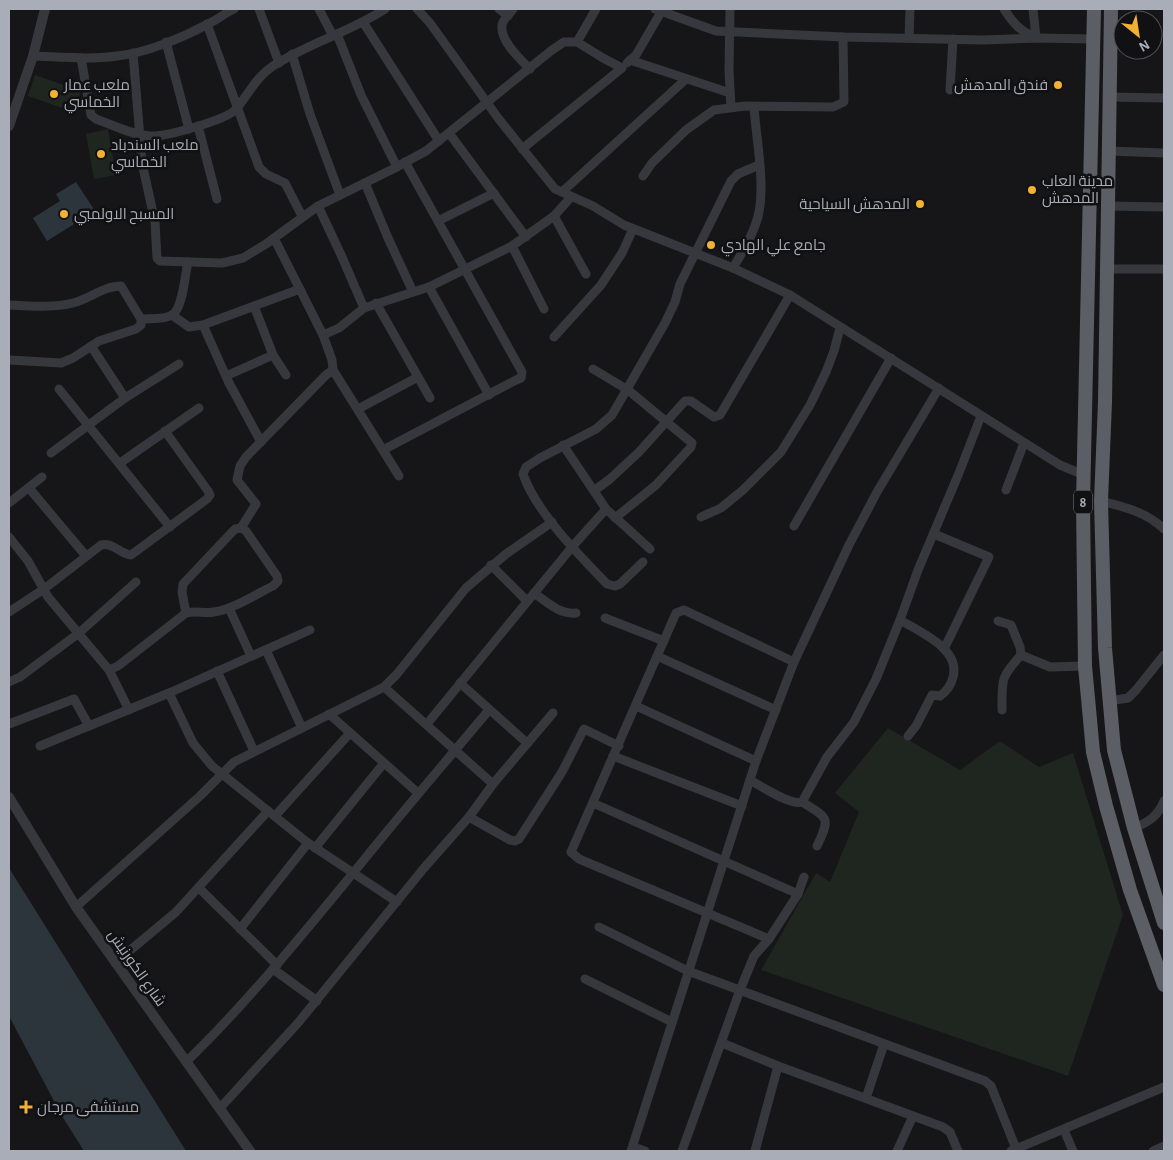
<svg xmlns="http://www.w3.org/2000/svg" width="1173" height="1160" viewBox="0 0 1173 1160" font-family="'Alegreya Sans',Cairo,sans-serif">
  <rect width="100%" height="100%" fill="#161618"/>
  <g fill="#1e261f">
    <path d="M35 75 81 91 74 112 28 96Z"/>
    <path d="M108 129 116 175 94 179 86 134Z"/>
    <path d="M888 728 960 770 1000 741 1039 767 1073 753 1123 915 1068 1076 761 970 816 873 830 882 859 812 835 793Z"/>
  </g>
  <g fill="#2c353c">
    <path d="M76 182 95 211 47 241 33 218 60 201 56 194Z"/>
    <path d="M9 868 186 1151H84L62 1116 9 1016Z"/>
  </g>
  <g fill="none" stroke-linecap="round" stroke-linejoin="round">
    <g stroke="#37383d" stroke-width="9">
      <path d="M259 9 279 63"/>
      <path d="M319 9 333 36"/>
      <path d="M417 9 430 23 498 118 555 189 593 206 624 225 733 268 790 295 1060 465 1084 475"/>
      <path d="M499 9 508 16"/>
      <path d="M513 9C510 14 503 19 502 25 500 41 520 59 530 69"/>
      <path d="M655 9 716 31 843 37 984 40 1036 38 1094 39"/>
      <path d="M730 9 729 71 731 107"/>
      <path d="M1004 9C1013 23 1020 31 1036 38L1033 9"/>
      <path d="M363 22 439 141"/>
      <path d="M207 24 259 167 266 174 285 183 302 216"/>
      <path d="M337 34 361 95 397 167"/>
      <path d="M909 38 910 9"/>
      <path d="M166 42 189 129"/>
      <path d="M577 42 596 9"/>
      <path d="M133 53 142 163 155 222 157 258 160 261 222 263 243 258 266 244 318 206 391 170 426 151 552 50 564 42H577L603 58 622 68 522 149"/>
      <path d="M292 54 310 114 340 195"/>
      <path d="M33 56C61 57 89 60 117 56 146 53 182 38 208 24 217 20 225 13 234 9"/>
      <path d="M81 58 91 115 96 119C113 125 132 135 150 136 165 137 227 120 236 109 249 94 256 77 273 66 309 43 350 32 385 9"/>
      <path d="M630 60 730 93"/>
      <path d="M627 63 636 55 661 12"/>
      <path d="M950 90 953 39"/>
      <path d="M1109 97 1164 98"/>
      <path d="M198 126 217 199"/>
      <path d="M449 133 526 237"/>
      <path d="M1108 151 1164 153"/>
      <path d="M643 176 652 163 686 130 714 110 745 106 833 107 844 102 843 37"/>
      <path d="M365 183 388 238 413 292"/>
      <path d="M562 192 686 79"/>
      <path d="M318 206 342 257 364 308"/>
      <path d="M1107 206 1164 207"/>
      <path d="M554 216 586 274"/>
      <path d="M438 221 494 193"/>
      <path d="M512 246 544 309"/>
      <path d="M733 268C743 251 755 232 759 212 765 181 756 138 754 107"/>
      <path d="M1106 269H1164"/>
      <path d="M429 287 489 395"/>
      <path d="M376 303 430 398"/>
      <path d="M9 305C28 306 54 308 73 303 89 299 104 286 121 286L141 319V325L136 329 99 341 73 358 61 363 9 360"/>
      <path d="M254 306 273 355 286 375"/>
      <path d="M172 315 189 327 203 325 300 289"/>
      <path d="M141 319C150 318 164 320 172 315 183 309 185 274 188 262"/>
      <path d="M203 325 228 381 261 442"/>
      <path d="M323 335 339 328 364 308 429 287 512 246 554 216 571 197"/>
      <path d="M554 337 601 285 622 253 633 229"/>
      <path d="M91 346 125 398"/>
      <path d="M593 369 628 390 692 443 691 447 656 485 615 518"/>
      <path d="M333 370 399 476"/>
      <path d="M226 376 273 355"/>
      <path d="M59 389 170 527"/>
      <path d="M358 409 418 377"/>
      <path d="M563 445 606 509 650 549"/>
      <path d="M383 450 516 380 521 378 522 372 405 162"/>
      <path d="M51 453 125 398 179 364"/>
      <path d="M120 463 199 408"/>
      <path d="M29 488 86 556"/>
      <path d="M595 490 610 479 639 452 685 401H691L714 417 720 415 790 295"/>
      <path d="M1006 490 1024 443"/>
      <path d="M1101 501C1125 507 1146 512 1164 529"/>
      <path d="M9 503 42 477"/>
      <path d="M701 517 721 508 743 490 781 452 810 405 826 372 834 351 840 328"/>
      <path d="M794 526 891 358"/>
      <path d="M241 528 256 504 237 480 240 466 246 457 326 375 333 370 332 360 323 335 274 238"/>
      <path d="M934 534 989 557 944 649"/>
      <path d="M9 537 28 561 48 597 109 670 118 666 186 613C196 610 204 614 214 612 232 610 256 594 273 586L278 581 277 576 246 531 241 528 235 529 183 584 182 592 186 613"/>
      <path d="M643 562 620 584 615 586 607 584C579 555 536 512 523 474L526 467 540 458 596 429 612 415 665 323 675 302 680 284 731 181 738 174 759 165"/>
      <path d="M491 565 527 601"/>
      <path d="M534 593C547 602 560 615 576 613"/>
      <path d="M229 608 251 656"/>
      <path d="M9 612 44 589 101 545C114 542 119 554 131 555L207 499 210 495 208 491 165 431"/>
      <path d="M605 618 664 641"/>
      <path d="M900 620C920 632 961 649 953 677 951 686 947 691 940 696L932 695 916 726 908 736"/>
      <path d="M998 621 1011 625 1020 647 1021 655C1000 678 1002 680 1002 710"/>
      <path d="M266 650 302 728"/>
      <path d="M1021 655 1050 667 1085 666"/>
      <path d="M657 656 776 710"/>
      <path d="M109 670 129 710"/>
      <path d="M217 671 254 751"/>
      <path d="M9 682 20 677 79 633 136 582"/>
      <path d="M460 683 527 743"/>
      <path d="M384 687 493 784"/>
      <path d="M169 693 193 743 212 766 308 843 397 902"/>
      <path d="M1109 701 1128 698 1136 690 1164 655"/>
      <path d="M636 706 756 761"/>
      <path d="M329 714 418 793"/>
      <path d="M9 724 74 699 89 726"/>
      <path d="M427 724 572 547 606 509"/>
      <path d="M40 746 169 693 310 630"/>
      <path d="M613 756 742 806"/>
      <path d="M750 780C761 786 791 806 802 802L827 757 854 722 876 679 900 620 918 570 959 473 981 416"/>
      <path d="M802 802C828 818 831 817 817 846"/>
      <path d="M593 803 798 894"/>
      <path d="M275 816 350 733"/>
      <path d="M469 817 510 840 515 841 519 839 562 772 584 729 619 746"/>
      <path d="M1134 828C1149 822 1158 816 1164 801"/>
      <path d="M315 848 384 763"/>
      <path d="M199 888 277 965"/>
      <path d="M76 907 200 796 234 762 384 687 397 674 466 588 506 554 552 522"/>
      <path d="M599 927 688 971 985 1081 991 1086 1017 1151"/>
      <path d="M240 929 308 843"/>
      <path d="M769 939 579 859 571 852 676 613 684 610 794 662"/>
      <path d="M115 963 176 912 268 811"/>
      <path d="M273 969 317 1001"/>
      <path d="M585 979 672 1022"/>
      <path d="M722 1043 778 1066 943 1127 950 1132 958 1151"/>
      <path d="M186 1062C250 1000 306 930 363 861 404 810 447 760 489 710"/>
      <path d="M866 1098 884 1044"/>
      <path d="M220 1108 298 1023 424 868 469 817 493 784 553 713"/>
      <path d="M1064 1130 1073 1151"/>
      <path d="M633 1147 645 1151"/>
      <path d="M631 1151 756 761 794 662 849 545 877 492 939 388"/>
      <path d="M682 1151 740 990 754 956 769 939 798 894 804 877"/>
      <path d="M755 1151 778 1066"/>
      <path d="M897 1151 913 1116"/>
      <path d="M1011 1151 1164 1087"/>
      <path d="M1153 1151 1164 1146"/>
    </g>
    <g stroke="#37383d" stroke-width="10">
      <path d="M9 126 33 56 45 9"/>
      <path d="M9 797 76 907 250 1151"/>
    </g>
    <g stroke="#5b5e65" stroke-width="14">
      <path d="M1094 9 1083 502 1085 666 1093 752 1106 806 1130 890 1164 985"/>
      <path d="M1111 9 1105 402 1101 501 1105 648 1114 750 1134 828 1164 923"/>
    </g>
  </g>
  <g fill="#f2b134" stroke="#111113" stroke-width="2">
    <circle cx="1058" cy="85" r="5"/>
    <circle cx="54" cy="94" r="5"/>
    <circle cx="101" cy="154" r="5"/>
    <circle cx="1032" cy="190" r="5"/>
    <circle cx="920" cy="204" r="5"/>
    <circle cx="64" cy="214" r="5"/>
    <circle cx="711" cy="245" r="5"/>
    <path d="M23.5 1099.5h5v5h5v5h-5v5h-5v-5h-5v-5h5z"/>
  </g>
  <g text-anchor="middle" stroke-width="5" stroke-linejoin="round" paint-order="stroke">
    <rect fill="#111113" stroke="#7b7e86" stroke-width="1" x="1074" y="490.5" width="18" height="23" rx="4"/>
    <g font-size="14" font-weight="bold" fill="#a8adb8">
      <text x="1083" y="507">8</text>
    </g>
    <g font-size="15" fill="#a8adb8" stroke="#111113" text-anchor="start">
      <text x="64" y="90">ملعب عمار<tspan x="64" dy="17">الخماسي</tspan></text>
      <text x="1048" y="90" text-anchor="end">فندق المدهش</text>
      <text x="111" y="150">ملعب السندباد<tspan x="111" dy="17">الخماسي</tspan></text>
      <text x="1042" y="186">مدينة العاب<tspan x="1042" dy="17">المدهش</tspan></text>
      <text x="910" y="209" text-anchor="end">المدهش السياحية</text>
      <text x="74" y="219">المسبح الاولمبي</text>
      <text x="721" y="250">جامع علي الهادي</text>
      <text x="37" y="1112">مستشفى مرجان</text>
    </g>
    <g font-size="15" fill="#a8adb8" stroke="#111113">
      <text transform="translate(137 968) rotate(55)" y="5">شارع الكورنيش</text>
    </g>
  </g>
  <rect width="1173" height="1160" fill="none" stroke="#a8adb8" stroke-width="20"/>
  <g transform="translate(1138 35) rotate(150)"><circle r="24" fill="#111113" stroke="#4d4f55"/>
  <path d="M0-4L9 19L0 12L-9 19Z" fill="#f2b134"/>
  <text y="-8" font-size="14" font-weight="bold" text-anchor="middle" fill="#a8adb8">N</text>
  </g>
</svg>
